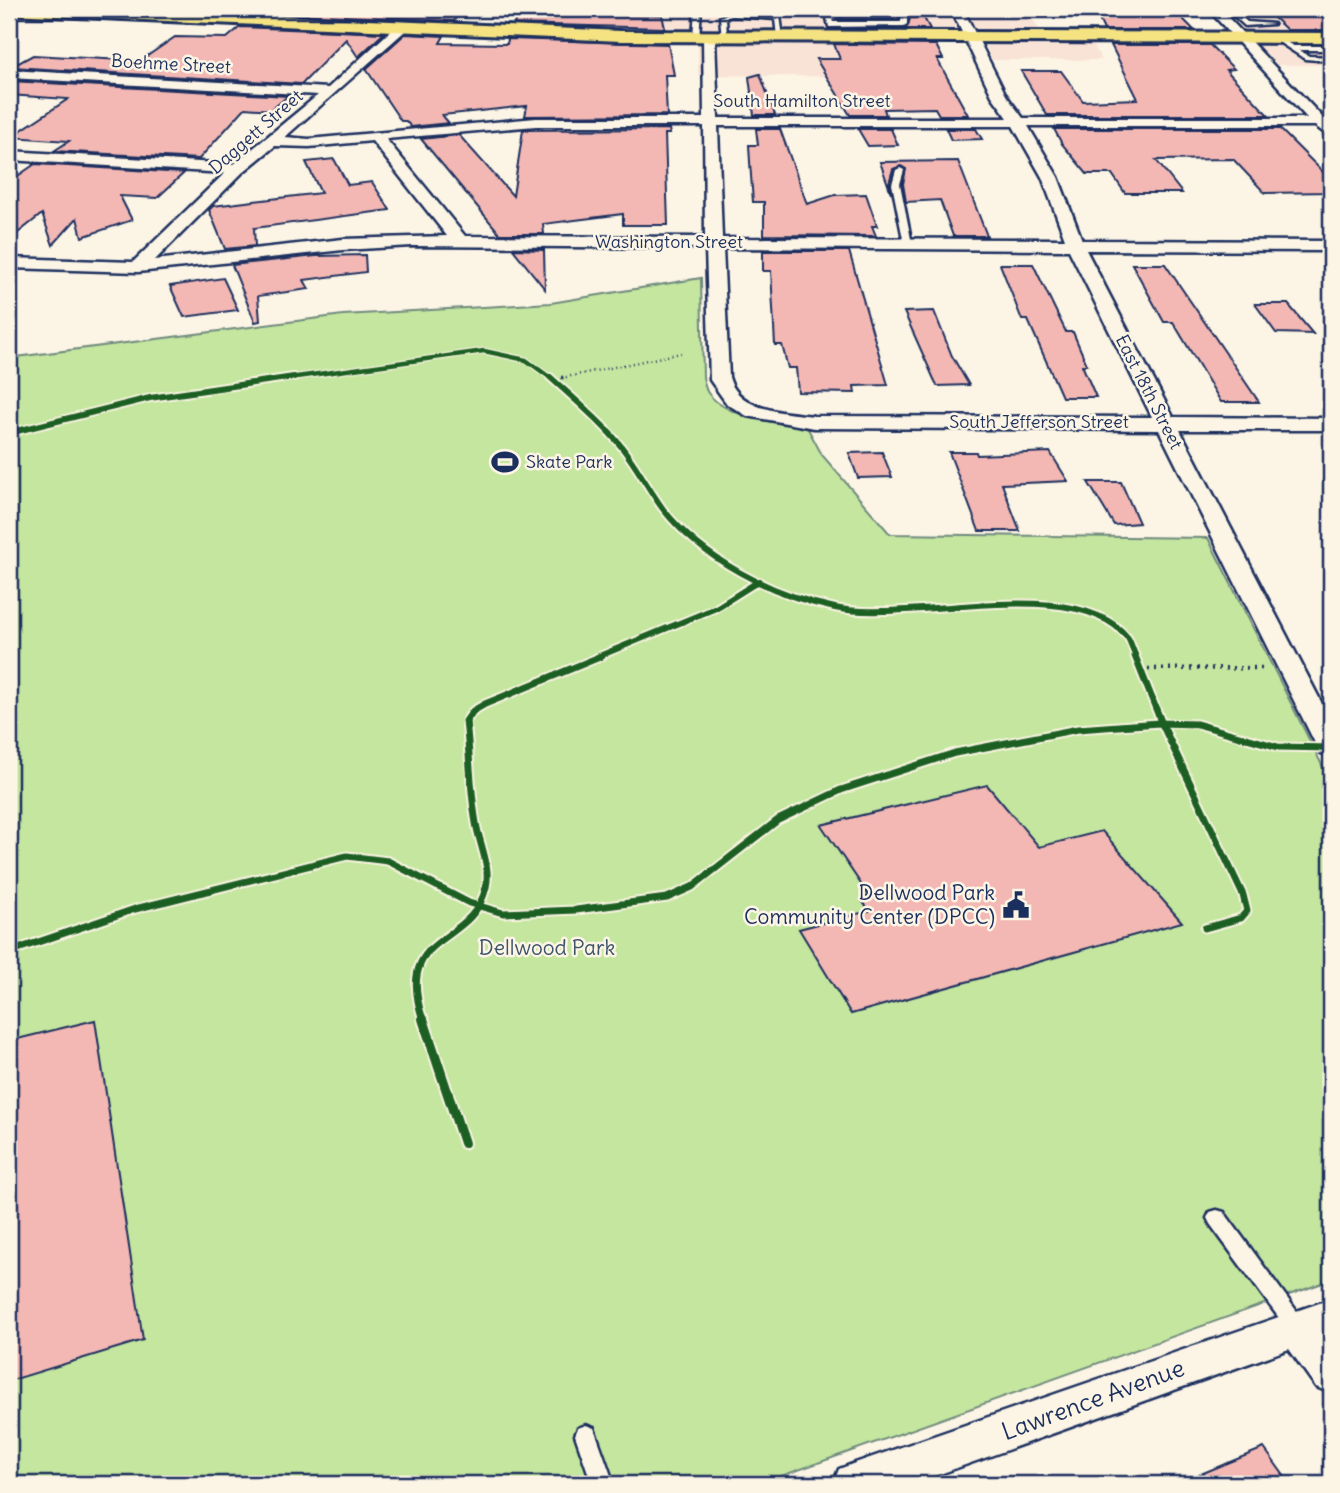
<svg xmlns="http://www.w3.org/2000/svg" width="1340" height="1493" viewBox="0 0 1340 1493" font-family="Delius,sans-serif">
  <rect width="100%" height="100%" fill="#fcf5e5"/>
  <filter id="ink" filterUnits="userSpaceOnUse"><feTurbulence type="fractalNoise" baseFrequency=".0143" numOctaves="2"/><feDisplacementMap in="SourceGraphic" scale="14" xChannelSelector="R" yChannelSelector="G"/><feConvolveMatrix kernelMatrix="1 2 1 2 8 2 1 2 1" color-interpolation-filters="sRGB"/></filter>
  <g filter="url(#ink)">
    <g fill="#f9e3d6">
      <path d="M650 9H1027L1041 33 650 32Z"/>
      <path d="M1217 9H1263L1292 34H1240Z"/>
      <path d="M698 39 867 40 876 77 698 75Z"/>
      <path d="M983 40H1090L1102 60H992Z"/>
      <path d="M1253 41 1331 42V65H1273Z"/>
    </g>
    <path fill="#c4e69f" stroke="#708a7e" stroke-width="2" d="M701 278 703 377C704 381 705 389 708 393 726 418 779 424 807 427L822 455 890 534 1208 538 1331 783V1280L759 1484H9V358L343 315 551 303Z"/>
    <g fill="#f3b8b4" stroke="#1b2f5e" stroke-width="2">
      <path d="M261 9H394L390 12 459 13 454 21 257 12Z"/>
      <path d="M855 9H891L892 16H898V19H839Z"/>
      <path d="M1094 9 1174 10 1194 30H1104Z"/>
      <path d="M662 15 665 28 514 24 516 18Z"/>
      <path d="M1273 17H1331V30H1287Z"/>
      <path d="M910 18H924L930 29H870H904L908 26Z"/>
      <path d="M240 27 384 33 358 57 346 39 302 84 11 67 33 55 140 61 175 37 227 38Z"/>
      <path d="M405 34 444 36 440 43 507 44 508 39 668 44 674 75H665L667 115 525 116 527 106 442 115 449 123 411 127 406 121H401L366 69Z"/>
      <path d="M834 44 936 45 943 59H937L968 115H939L935 108 884 109 886 115H850L816 59H840Z"/>
      <path d="M1111 45H1210L1234 69 1226 70 1268 115H1047L1021 71H1061L1083 101 1138 99Z"/>
      <path d="M760 74 775 115H754L749 77Z"/>
      <path d="M9 81 288 96 271 110 245 108 199 159 54 151 69 141 11 137 68 99 9 95Z"/>
      <path d="M669 129 670 134H665L668 225H623V214L543 224 544 234H500L421 139 459 135 513 196 523 130Z"/>
      <path d="M756 129H780L807 204 835 195 866 194 877 226H872L876 236 764 235V202H753L750 162 749 145H758Z"/>
      <path d="M858 129H891L898 145 868 146Z"/>
      <path d="M946 129H976L982 139 951 140Z"/>
      <path d="M1054 129H1280L1331 180V192L1265 193 1233 159 1156 160 1182 193H1125L1112 174H1087L1062 144Z"/>
      <path d="M334 159 348 185 372 182 390 210 254 228 255 246 225 249 209 210 213 206 321 193 306 162Z"/>
      <path d="M958 161 987 236H953L940 200 906 202 903 184 906 169 901 166 893 169 889 183 891 193 880 162Z"/>
      <path d="M35 164 184 173 157 198 120 196 132 220 82 237 77 218 53 245 42 214 9 240V182Z"/>
      <path d="M513 249 544 250 545 289Z"/>
      <path d="M763 251H849L888 385 854 386 855 393 798 392 796 368H788L782 345H775L771 271H763Z"/>
      <path d="M365 255 366 272 304 280 309 289 258 296 260 321 255 322 232 265 316 256Z"/>
      <path d="M1000 264H1033L1066 332H1073L1087 365H1082L1096 397H1062L1028 320H1022Z"/>
      <path d="M1132 264H1165L1259 402H1221L1173 322H1164Z"/>
      <path d="M223 278 238 310 184 317 170 286Z"/>
      <path d="M1255 304H1288L1313 334 1276 333Z"/>
      <path d="M934 311 952 356 969 385 937 386 904 312Z"/>
      <path d="M882 452 892 477 858 478 849 453Z"/>
      <path d="M949 452H976L977 455 1050 452 1068 481 1002 484 1020 531H979Z"/>
      <path d="M1088 482H1121L1139 523 1114 525Z"/>
      <path d="M987 785 1039 847 1102 831 1182 922 851 1014 799 929 869 911 861 899 869 896 821 825Z"/>
      <path d="M95 1020 143 1340 9 1381V1041Z"/>
      <path d="M1264 1448 1290 1484H1179V1483Z"/>
    </g>
    <g fill="none" stroke-linecap="round" stroke-linejoin="round">
      <defs>
        <g id="lane">
          <path d="M695 9H701L699 37 696 39 693 37Z"/>
          <path d="M846 9H853L832 20 833 22H901V14L904 12 959 11 962 13 907 16V24L904 26 829 27 827 18Z"/>
          <path d="M732 12 780 16 783 37 780 39 777 37 775 19 732 16 726 18 727 37 722 38 720 17Z"/>
          <path d="M1218 12 1238 13 1247 22 1274 24 1245 26 1234 16 1216 15Z"/>
          <path d="M1274 37H1278L1293 46H1331V50H1299L1309 56 1331 57V61L1305 59 1274 39Z"/>
          <path d="M900 168 904 170 900 184 912 244 908 247 904 244 892 184 896 170Z"/>
          <path d="M1217 1210 1224 1212 1304 1321 1307 1327 1304 1333 1297 1336 1290 1333 1210 1224 1207 1218 1210 1212Z"/>
          <path d="M586 1425 594 1428 614 1484H592L575 1435 578 1428Z"/>
        </g>
        <g id="street">
          <path d="M951 9H963L1006 95 1023 118H1307L1208 9H1220L1323 118H1331V133L1326 134 1315 126H1028L1058 177 1082 240 1331 241V251L1086 250 1173 417 1331 418V430H1180L1331 721V755L1321 753 1317 747 1159 430 814 428 747 416 727 404 710 380 706 248 412 246 343 250 138 272 9 268V258L133 262 225 173 9 160V151L234 164 318 95 9 78V70L328 88 397 25H405V31L285 137 309 139 536 118H704L703 37 709 33 715 37 718 118H1008L992 96ZM536 126H704L705 237 465 236 386 139ZM718 126H1013L1042 177 1065 239 722 238ZM372 141 447 236 343 239 155 260 243 172 275 146 309 147ZM723 248 1069 250 1152 417 814 416C785 413 738 411 729 377Z"/>
          <path d="M1331 1299V1333L1327 1335 1331 1341V1393L1316 1387 1289 1349 912 1484H833L839 1469 855 1463Z"/>
        </g>
        <path id="primary" d="M9 9H116L621 31 1331 33V43L621 41 9 14Z"/>
      </defs>
      <use href="#lane" stroke="#1b2f5e" stroke-width="5"/>
      <use href="#street" stroke="#1b2f5e" stroke-width="5"/>
      <use href="#primary" stroke="#1b2f5e" stroke-width="6"/>
      <path stroke="#1b2f5e" stroke-width="2.5" stroke-dasharray="1 3.5" stroke-linecap="butt" d="M557 379 681 353"/>
      <path stroke="#1b2f5e" stroke-width="3.5" stroke-dasharray="2 4.5" stroke-linecap="butt" d="M555 379 565 377"/>
      <path stroke="#1b2f5e" stroke-width="4.5" stroke-dasharray="2 5" stroke-linecap="butt" d="M1141 669 1262 668"/>
      <use href="#lane" fill="#fcf5e5" fill-rule="evenodd"/>
      <use href="#street" fill="#fcf5e5" fill-rule="evenodd"/>
      <use href="#primary" fill="#f5e382" fill-rule="evenodd"/>
      <defs>
        <path id="cycleway-far3" d="M282 379 484 351 526 360 552 379"/>
        <g id="cycleway-far2">
          <path d="M550 377C572 397 596 417 615 439 634 460 646 486 663 509 703 560 772 595 835 608 910 624 1076 572 1128 638 1131 643 1133 651 1136 657"/>
          <path d="M9 433 150 398 294 377"/>
          <path d="M597 657 716 608 759 581"/>
        </g>
        <g id="cycleway-far1">
          <path d="M1135 656 1162 724 1243 895 1247 911 1241 918 1205 928"/>
          <path d="M9 952 135 909 347 856 388 861 469 903 503 913 576 910 667 898 692 887 778 820 841 790 955 753 1078 729 1159 723 1197 724 1278 747 1331 748"/>
          <path d="M423 1020C393 929 472 949 486 887 491 866 479 843 476 823 470 789 470 755 466 721L473 711 485 704 602 656"/>
        </g>
        <path id="cycleway" d="M423 1019 464 1143"/>
      </defs>
      <use href="#cycleway-far3" stroke="#fcf5e5" stroke-width="7"/>
      <use href="#cycleway-far2" stroke="#fcf5e5" stroke-width="10"/>
      <use href="#cycleway-far1" stroke="#fcf5e5" stroke-width="11"/>
      <use href="#cycleway" stroke="#fcf5e5" stroke-width="14"/>
      <use href="#cycleway-far3" stroke="#1b5e20" stroke-width="4.5"/>
      <use href="#cycleway-far2" stroke="#1b5e20" stroke-width="6"/>
      <use href="#cycleway-far1" stroke="#1b5e20" stroke-width="7"/>
      <use href="#cycleway" stroke="#1b5e20" stroke-width="10"/>
    </g>
  </g>
  <defs>
    <symbol id="stadium-bare" viewBox="-9 -9 18 18"><path d="M0-5a6.5 5 0 1 0 0 10a6.5 5 0 1 0 0-10ZM-3.5-1.8h7v3.6h-7Z" fill="#1b2f5e" stroke="#fcf5e5" stroke-width="2.5" paint-order="stroke"/></symbol>
    <symbol id="civic-bare" viewBox="-9 -9 18 18"><path d="M-.6-6.5H3V-4.5H.6V-3L4-1V1h2V6H-6V1h2V-1L-.6-3ZM-1.2 2.5V6h2.4V2.5Z" fill="#1b2f5e" stroke="#fcf5e5" stroke-width="2.5" paint-order="stroke"/></symbol>
  </defs>
  <g fill-rule="evenodd">
    <use href="#stadium-bare" x="486" y="443" width="38" height="38"/>
    <use href="#civic-bare" x="997" y="886" width="38" height="38"/>
  </g>
  <g text-anchor="middle" stroke-width="5" stroke-linejoin="round" paint-order="stroke">
    <g font-size="18" fill="#1b2f5e" stroke="#fcf5e5">
      <text transform="translate(171 64) rotate(3)" y="6">Boehme Street</text>
      <text x="802" y="107">South Hamilton Street</text>
      <text transform="translate(256 132) rotate(-41)" y="6">Daggett Street</text>
      <text x="669" y="248">Washington Street</text>
      <text transform="translate(1149 392) rotate(63)" y="6">East 18th Street</text>
      <text x="1039" y="428">South Jefferson Street</text>
    </g>
    <g font-size="18" fill="#1b2f5e" stroke="#fcf5e5" text-anchor="start">
      <text x="526" y="468">Skate Park</text>
    </g>
    <g font-size="21" fill="#1b2f5e" stroke="#fcf5e5" text-anchor="end">
      <text x="995" y="900">Dellwood Park<tspan x="995" dy="24">Community Center (DPCC)</tspan></text>
    </g>
    <g font-size="21" fill="#3d546b" stroke="#fcf5e5">
      <text x="547" y="955">Dellwood Park</text>
    </g>
    <g font-size="24" fill="#1b2f5e" stroke="#fcf5e5">
      <text transform="translate(1093 1400) rotate(-20)" y="8">Lawrence Avenue</text>
    </g>
  </g>
  <rect width="1340" height="1493" fill="none" stroke="#fcf5e5" stroke-width="35"/>
  <rect x="18" y="18" width="1305" height="1458" fill="none" stroke="#1b2f5e" stroke-width="2.5" filter="url(#ink)"/>
</svg>
